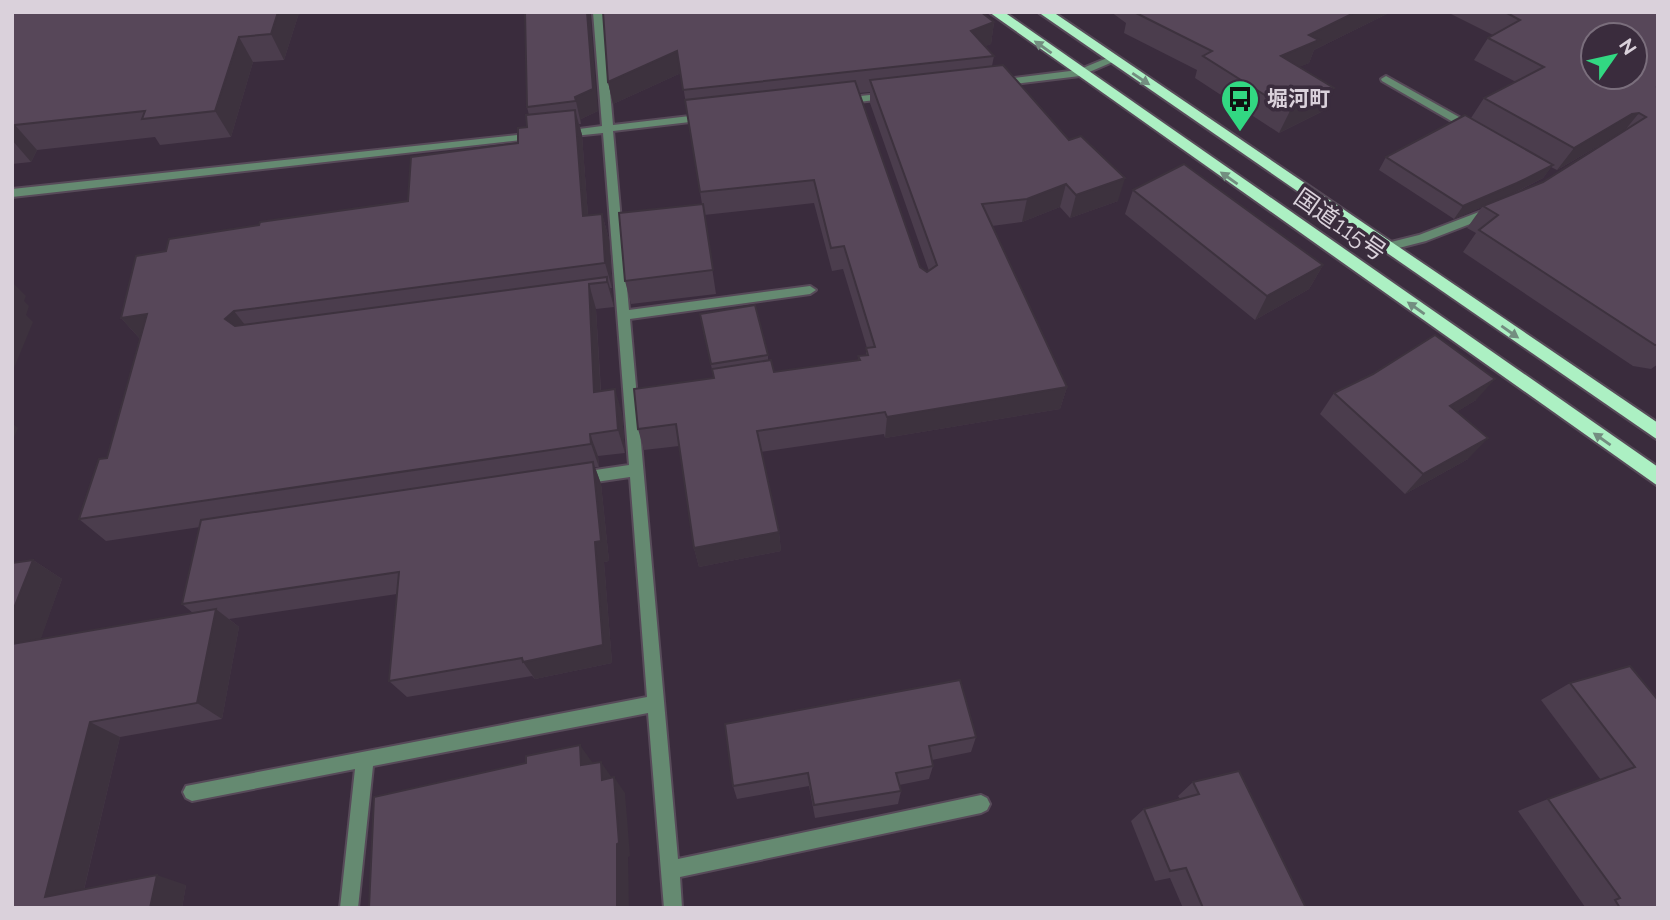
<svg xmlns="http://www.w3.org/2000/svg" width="1670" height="920" viewBox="0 0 1670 920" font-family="Raleway,'Noto Sans JP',sans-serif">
  <rect width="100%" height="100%" fill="#3a2c3d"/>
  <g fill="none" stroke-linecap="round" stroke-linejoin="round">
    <defs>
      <g id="minor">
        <path d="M593 12H603L613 125 707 114 712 117 707 120 613 131 629 310 810 286 816 290 810 294 630 319 678 859 981 795 987 798 990 804 987 810 981 813 680 877 682 908H664L648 713 373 766 358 908H340L355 769 192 801 186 798 183 792 186 786 647 697 630 477 582 484 577 482 575 478 577 474 582 472 629 465 603 133 564 137 559 134 564 131 602 126Z"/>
        <path d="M1112 56 1115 57V61L1080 76 998 86 993 83 998 80 1078 70Z"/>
        <path d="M1386 76 1475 126 1476 128 1471 131 1467 130 1382 81 1381 79Z"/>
        <path d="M888 93 893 96 892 98 842 104 837 101 842 98Z"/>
        <path d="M536 133 541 136 540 138 12 197V189Z"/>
        <path d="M1492 207 1496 208V214L1426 241 1387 251 1381 247 1383 244 1419 235Z"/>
      </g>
      <g id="trunk">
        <path d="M989 12H1004L1658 467V486Z"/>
        <path d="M1038 12H1053L1658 423V440Z"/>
      </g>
    </defs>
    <use href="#minor" stroke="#574a59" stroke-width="4"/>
    <use href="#trunk" stroke="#574a59" stroke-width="4"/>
    <use href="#minor" fill="#658a71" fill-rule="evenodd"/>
    <use href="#trunk" fill="#acf0c3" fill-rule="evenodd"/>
  </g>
  <g fill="#4b3d4d" fill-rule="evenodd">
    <path d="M12 12 298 16 284 60 253 62 231 137 160 145 155 137 37 150 31 162 12 164Z"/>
    <path d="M525 12 598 111 581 119V124H579L582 135 588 216 602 214 609 239 612 288H610L614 307 596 309 601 391 622 413 625 453 598 456 599 467H595L601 484 609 561 604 562 612 663 535 679 532 676 407 697 389 681 397 594 229 619 239 627 222 719 120 737 84 890 186 885 182 908H12L33 560 62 579 40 640 193 613 182 604 200 527 106 541 79 519 107 458 140 339 121 318 166 251 259 225 408 201 518 143 527 127 529 115 527 107Z"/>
    <path d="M1111 12H1391L1314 50 1309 63 1298 67 1323 111 1279 133 1195 78 1197 70 1124 33 1126 23Z"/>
    <path d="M1447 12H1658V364L1651 369 1633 366 1463 252 1476 233 1467 228 1482 207 1454 219 1379 170 1386 157 1471 118 1484 98 1516 82 1474 60 1488 38 1493 35ZM1617 135 1543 182 1509 196 1543 178 1551 167 1557 170Z"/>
    <path d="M994 22 991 44 985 46 994 56 992 66 1118 201 1070 218 1060 207 1022 222 992 226 1067 387 1060 409 885 438 884 434 761 452 779 532 781 551 699 567 694 548 679 446 644 450 638 429 714 378 702 326 768 355V360L774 372 858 361V356L866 355V348H867L843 269 832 271 814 203 704 215 716 294 631 304 625 281 702 204 681 73 613 104 608 82ZM870 92V103L929 271 927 272 920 267 859 93Z"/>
    <path d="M1133 190 1323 265 1309 289 1255 320 1125 214Z"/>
    <path d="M1334 393 1476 400 1456 412 1468 459 1405 494 1320 414Z"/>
    <path d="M1630 666 1658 908H1584L1585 907 1518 811 1548 799 1601 780 1541 700 1570 683Z"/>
    <path d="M976 737 971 752 932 760 933 766 929 779 899 785 901 791 898 804 815 818 809 786 737 799 733 786Z"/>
    <path d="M1193 782 1306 908H1183L1170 878 1155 881 1131 821 1144 809 1180 799 1178 796Z"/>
  </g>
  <g fill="#3d323e">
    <path d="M278 12H302L298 16 284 60 271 34Z"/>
    <path d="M587 12H590L598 111 581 119V124L575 97Z"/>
    <path d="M1356 12H1391L1314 50 1309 63 1271 79 1281 56 1309 35Z"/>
    <path d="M994 22 991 44 969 53 971 31Z"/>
    <path d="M239 37 253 62 231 137 215 111Z"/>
    <path d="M677 51 681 73 613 104 608 82Z"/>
    <path d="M1334 88 1323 111 1279 133 1290 111Z"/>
    <path d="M575 110 582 135 590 242 583 216Z"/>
    <path d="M1639 113 1621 135 1615 136 1557 170 1574 148 1632 114Z"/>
    <path d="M15 125 37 150 31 162 12 140V130Z"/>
    <path d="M1553 165 1543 178 1508 196 1454 219 1463 206Z"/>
    <path d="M1125 178 1118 201 1070 218 1076 195Z"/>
    <path d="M1066 184 1060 207 1022 222 1027 199Z"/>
    <path d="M602 214 609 239 612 288 605 263Z"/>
    <path d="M1323 265 1309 289 1255 320 1267 296Z"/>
    <path d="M607 277 614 302V307L607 282Z"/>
    <path d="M12 282 26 296 24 301 29 306 26 315 33 322 12 373Z"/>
    <path d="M589 284 596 309 602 415 594 392Z"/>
    <path d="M234 311 253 335 244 343 225 319Z"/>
    <path d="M147 314 143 342 121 318Z"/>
    <path d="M1495 379 1476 400 1432 427 1450 406Z"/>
    <path d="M1067 387 1060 409 885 438 887 417Z"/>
    <path d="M615 389 622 413 625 453 618 430Z"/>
    <path d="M12 423 18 428 12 442Z"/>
    <path d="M590 434 598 456 599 467 591 444Z"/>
    <path d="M1488 438 1468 459 1405 494 1423 474Z"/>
    <path d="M593 462 601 484 609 561 604 562 612 663 535 679 523 662 595 542Z"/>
    <path d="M779 532 781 551 699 567 694 548Z"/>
    <path d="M33 560 62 579 32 664 12 654V613Z"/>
    <path d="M216 609 239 627 222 719 197 703Z"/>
    <path d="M90 722 120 737 80 906 45 897Z"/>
    <path d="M580 745 592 762 593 782 581 765Z"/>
    <path d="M601 762 612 778 602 780Z"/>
    <path d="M614 777 625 793 630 856 628 857 629 908H617Z"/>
    <path d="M157 875 186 885 182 908H150Z"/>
  </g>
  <g fill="#574759" stroke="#3d323e" stroke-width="2" fill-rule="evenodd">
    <path d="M12 12H278L271 34 239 37 215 111 142 119 145 111 15 125 12 130Z"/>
    <path d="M525 12H587L593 89 575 97 576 101 527 107Z"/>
    <path d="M603 12H981L994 22 971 31 994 56 683 90 677 51 608 82Z"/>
    <path d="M1134 12H1356L1309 35 1319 40 1281 56 1334 88 1290 111 1203 56 1212 51Z"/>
    <path d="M1505 12H1658V86L1657 87 1658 88V345H1655L1479 230 1498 215 1483 206 1543 182 1646 117 1639 113 1632 114 1574 148 1484 98 1544 67 1488 38 1520 20ZM1593 35H1635V77H1593Z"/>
    <path d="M1003 65 1069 140 1081 136 1125 178 1076 195 1066 184 1027 199 982 204 1067 387 887 417 885 412 757 431 779 532 694 548 676 424 638 429 634 389 714 378 712 369 771 360 774 372 860 360 858 356 868 355 866 348 875 347 844 246 831 248 814 180 700 192 685 100 855 81 920 267 927 272 937 265 870 80Z"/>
    <path d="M575 110 583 216 602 214 605 263 234 311 225 319 235 326 607 277V282L589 284 594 392 615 389 618 430 590 434 591 444 79 519 99 459 107 458 147 314 121 318 136 256 166 251 169 239 259 225 260 222 408 201 411 157 518 143V128L527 127 526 115Z"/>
    <path d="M1465 115 1553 165 1517 183 1463 206 1386 157Z"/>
    <path d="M1184 164 1323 265 1267 296 1133 190Z"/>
    <path d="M703 204 713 270 625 281 619 213Z"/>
    <path d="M755 305 768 355 711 364 700 314Z"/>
    <path d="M1435 335 1495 379 1450 406 1488 438 1423 474 1334 393 1373 374Z"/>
    <path d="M593 462 601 541 595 542 603 645 523 662 522 658 389 681 399 572 182 604 201 520Z"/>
    <path d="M33 560 12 613V563Z"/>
    <path d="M216 609 197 703 90 722 45 897 157 875 150 908H12V644Z"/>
    <path d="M1630 666 1658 700V908H1620L1615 900 1620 898 1548 799 1635 767 1570 683Z"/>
    <path d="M960 680 976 737 929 746 933 766 896 773 901 791 814 805 808 773 733 786 725 724Z"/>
    <path d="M580 745 581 765 601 762 602 780 614 777 619 843 617 844V908H369L374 797 526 763V756Z"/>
    <path d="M1239 771 1306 908H1203L1186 868 1170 871 1144 809 1199 794 1193 782Z"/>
  </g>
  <defs><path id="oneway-solid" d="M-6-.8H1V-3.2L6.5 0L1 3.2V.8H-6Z" transform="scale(1.75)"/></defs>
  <g fill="#738e80">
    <use href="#oneway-solid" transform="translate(1043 47) rotate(-145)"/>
    <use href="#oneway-solid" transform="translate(1141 79) rotate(34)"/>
    <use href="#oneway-solid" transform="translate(1229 178) rotate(-145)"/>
    <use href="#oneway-solid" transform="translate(1416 308) rotate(-145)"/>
    <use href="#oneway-solid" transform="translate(1510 332) rotate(35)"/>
    <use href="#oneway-solid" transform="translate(1602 439) rotate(-145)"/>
  </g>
  <defs>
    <symbol id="bus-pin" viewBox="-11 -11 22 30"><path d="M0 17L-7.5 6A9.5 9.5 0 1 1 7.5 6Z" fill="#32d882" stroke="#3a2c3d"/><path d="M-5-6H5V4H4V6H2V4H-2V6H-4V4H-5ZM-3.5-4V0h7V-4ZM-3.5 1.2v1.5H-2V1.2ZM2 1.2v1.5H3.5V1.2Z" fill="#111"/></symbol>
  </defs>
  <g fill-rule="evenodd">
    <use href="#bus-pin" x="1218" y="77" width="44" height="60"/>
  </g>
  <g text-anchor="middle" stroke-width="7" stroke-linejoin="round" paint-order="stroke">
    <g font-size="21" font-weight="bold" fill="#dad1db" stroke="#3a2c3d" text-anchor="start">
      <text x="1267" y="106">堀河町</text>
    </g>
    <g font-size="24" fill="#dad1db" stroke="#3a2c3d">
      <text transform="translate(1340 225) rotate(35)" y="8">国道115号</text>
    </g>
  </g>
  <rect width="1670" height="920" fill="none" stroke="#dad1db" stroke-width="28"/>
  <g transform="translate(1614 56) rotate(56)"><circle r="33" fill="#3a2c3d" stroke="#7a6e7c" stroke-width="2"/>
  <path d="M0-5L12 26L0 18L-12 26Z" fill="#32d882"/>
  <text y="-10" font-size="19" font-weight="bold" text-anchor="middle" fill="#dad1db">N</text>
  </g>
</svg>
